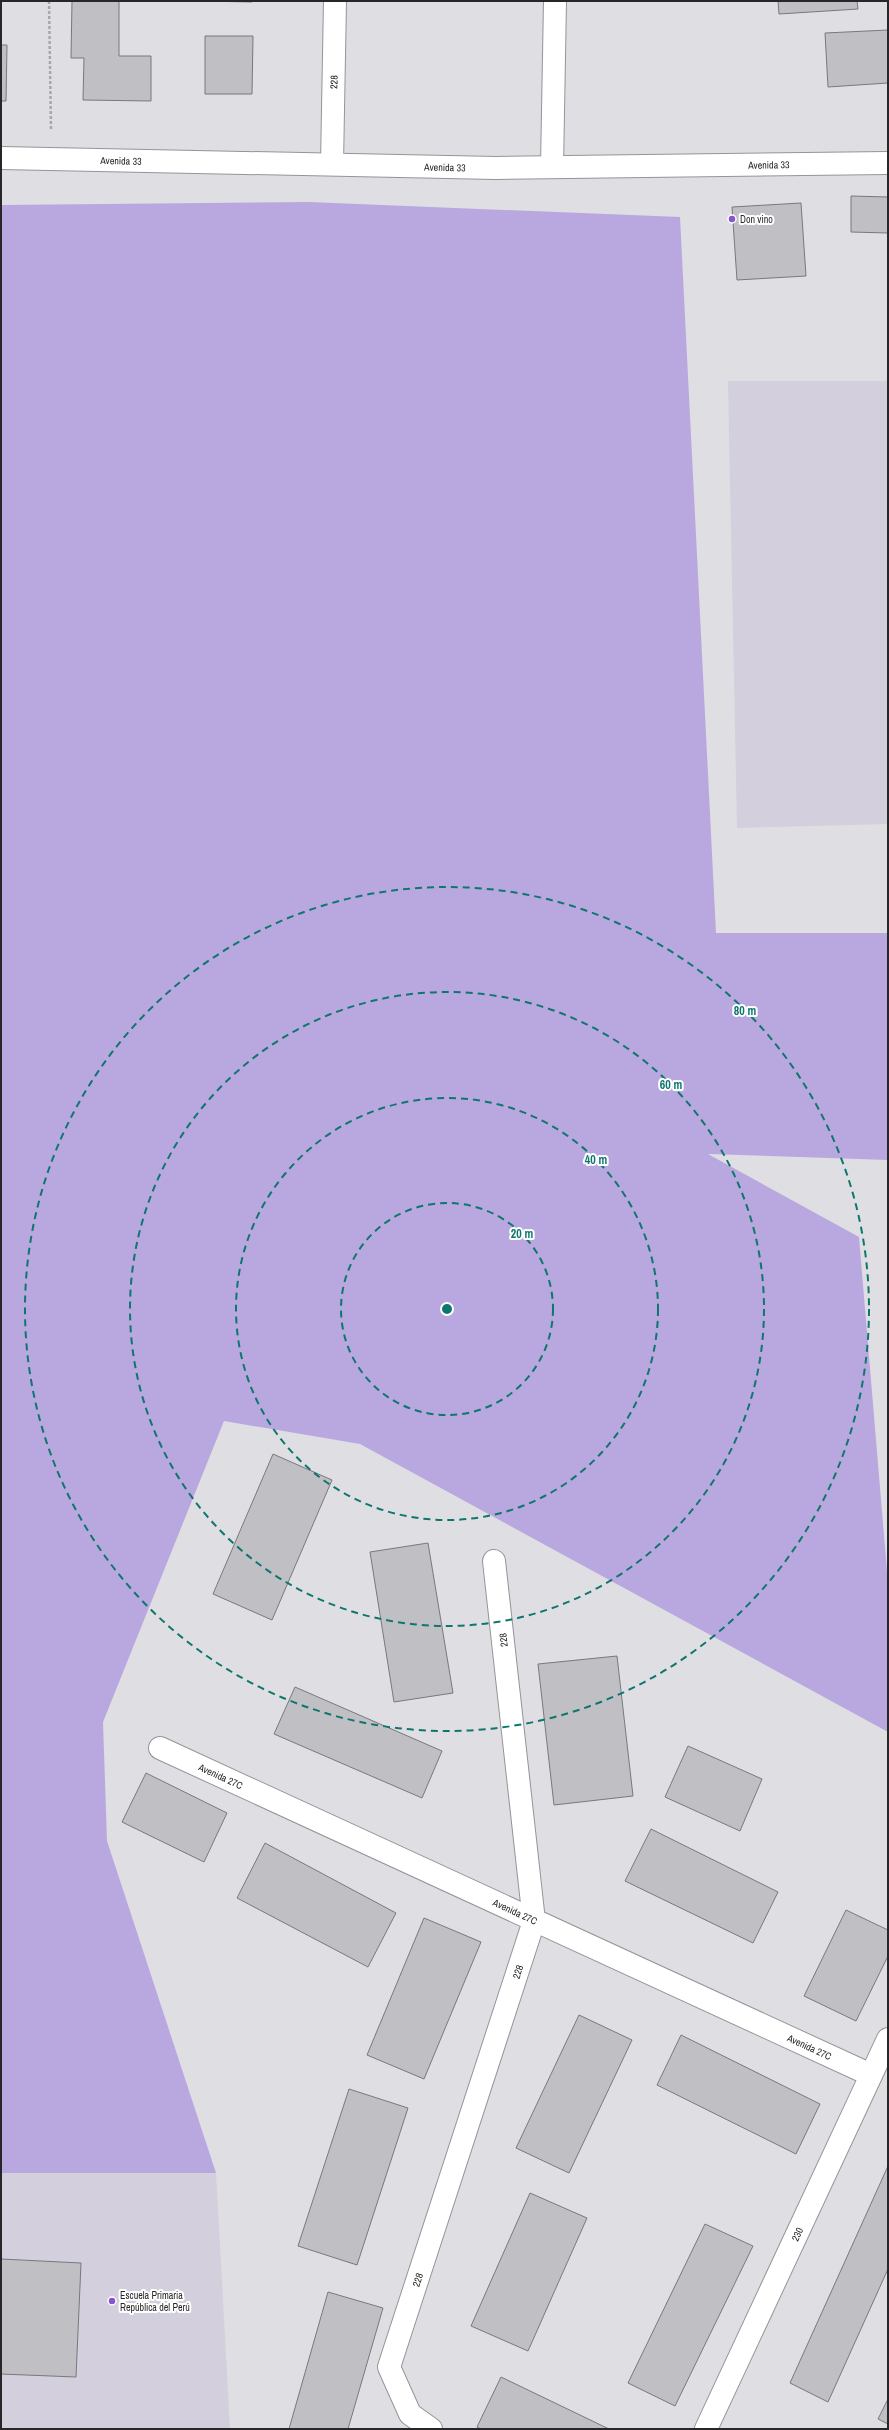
<svg xmlns="http://www.w3.org/2000/svg" width="889" height="2430" viewBox="0 0 889 2430" font-family="'Archivo Narrow',sans-serif">
  <rect width="100%" height="100%" fill="#dfdee3"/>
  <g fill="#d3cfdc">
    <path d="M728 381H888V824L737 828Z"/>
    <path d="M1 2171 216 2173 230 2429H1Z"/>
  </g>
  <path fill="#b9a8df" d="M309 202 680 217 716 933H888V1160L708 1154 859 1237 888 1583V1732L360 1444 224 1421 103 1722 107 1841 216 2173H1V205Z"/>
  <g fill="#c0bfc4" stroke="#79787d">
    <path d="M72 1H119V56H151V101L83 100 84 58H71Z"/>
    <path d="M201 1H252V2Z"/>
    <path d="M778 1H857L858 9 779 14Z"/>
    <path d="M888 30V83L828 87 825 33Z"/>
    <path d="M205 36H253L252 94H205Z"/>
    <path d="M1 45H7L6 101H1Z"/>
    <path d="M851 196 888 197V233L851 232Z"/>
    <path d="M801 203 806 276 737 280 732 207Z"/>
    <path d="M273 1454 332 1480 272 1620 213 1594Z"/>
    <path d="M428 1543 453 1693 394 1702 370 1552Z"/>
    <path d="M617 1656 633 1796 554 1805 538 1664Z"/>
    <path d="M295 1687 442 1751 422 1798 274 1734Z"/>
    <path d="M688 1746 762 1779 740 1831 665 1797Z"/>
    <path d="M146 1773 227 1813 204 1862 122 1822Z"/>
    <path d="M651 1829 778 1892 753 1943 625 1881Z"/>
    <path d="M265 1843 396 1913 368 1967 237 1898Z"/>
    <path d="M846 1910 888 1930V1956L856 2021 804 1996Z"/>
    <path d="M424 1918 481 1942 424 2079 367 2055Z"/>
    <path d="M579 2015 632 2040 569 2173 516 2148Z"/>
    <path d="M681 2035 820 2104 796 2154 657 2085Z"/>
    <path d="M349 2089 408 2108 357 2265 298 2246Z"/>
    <path d="M888 2166V2269L828 2402 790 2383Z"/>
    <path d="M530 2193 587 2218 528 2351 471 2326Z"/>
    <path d="M705 2224 753 2246 675 2406 628 2383Z"/>
    <path d="M1 2259 81 2263 76 2377 1 2374Z"/>
    <path d="M328 2292 383 2308 348 2429H289Z"/>
    <path d="M501 2377 609 2429H481L477 2427Z"/>
    <path d="M888 2399V2424L878 2419Z"/>
  </g>
  <g fill="none" stroke-linecap="round" stroke-linejoin="round">
    <defs>
      <g id="minor">
        <path id="s1" d="M1 158 496 168 888 163"/>
        <path id="s2" d="M332 164 335 1"/>
        <path d="M552 167 555 1"/>
        <path id="s3" d="M160 1748 871 2075"/>
        <path id="s4" d="M431 2429 410 2414 389 2367 534 1921 494 1561"/>
        <path id="s5" d="M706 2429 888 2039"/>
      </g>
    </defs>
    <use href="#minor" stroke="#959499" stroke-width="24"/>
    <path stroke="#a7a7ab" stroke-width="2.5" stroke-dasharray="3 2" stroke-linecap="butt" d="M49 1 51 129"/>
    <use href="#minor" stroke="#fff" stroke-width="22"/>
  </g>
  <g fill="none" stroke="#0f766e" stroke-width="2" stroke-dasharray="7 5">
    <circle cx="447" cy="1309" r="106"/>
    <circle cx="447" cy="1309" r="211"/>
    <circle cx="447" cy="1309" r="317"/>
    <circle cx="447" cy="1309" r="422"/>
  </g>
  <g fill="#8656cf" stroke="#fff" stroke-width="1.5">
    <circle cx="732" cy="219" r="4"/>
    <circle cx="112" cy="2301" r="4"/>
  </g>
  <g text-anchor="middle" stroke-width="4" stroke-linejoin="round" paint-order="stroke">
    <g font-size="10" fill="#272729" stroke="#fff">
      <text dy="4" stroke="none"><textPath href="#s2" startOffset="82">228</textPath></text>
      <text dy="4" stroke="none"><textPath href="#s1" startOffset="120">Avenida 33</textPath></text>
      <text dy="4" stroke="none"><textPath href="#s1" startOffset="768">Avenida 33</textPath></text>
      <text dy="4" stroke="none"><textPath href="#s1" startOffset="444">Avenida 33</textPath></text>
      <text transform="translate(503 1640) rotate(-96)" y="4">228</text>
      <text dy="4" stroke="none"><textPath href="#s3" startOffset="67">Avenida 27C</textPath></text>
      <text dy="4" stroke="none"><textPath href="#s3" startOffset="391">Avenida 27C</textPath></text>
      <text dy="4" stroke="none"><textPath href="#s4" startOffset="493">228</textPath></text>
      <text dy="4" stroke="none"><textPath href="#s3" startOffset="715">Avenida 27C</textPath></text>
      <text dy="4" stroke="none"><textPath href="#s5" startOffset="215">230</textPath></text>
      <text dy="4" stroke="none"><textPath href="#s4" startOffset="169">228</textPath></text>
    </g>
    <g font-size="10" fill="#272729" stroke="#fff" text-anchor="start">
      <text x="740" y="223">Don vino</text>
      <text x="120" y="2299">Escuela Primaria<tspan x="120" dy="12">República del Perú</tspan></text>
    </g>
  </g>
  <circle cx="447" cy="1309" r="6" fill="#0f766e" stroke="#fff" stroke-width="2"/>
  <g font-size="12" text-anchor="middle" font-weight="bold" fill="#0f766e" stroke="#fff" stroke-width="4" stroke-linejoin="round" paint-order="stroke">
    <text x="745" y="1015">80 m</text>
    <text x="671" y="1089">60 m</text>
    <text x="596" y="1164">40 m</text>
    <text x="522" y="1238">20 m</text>
  </g>
  <rect width="889" height="2430" fill="none" stroke="#272729" stroke-width="4"/>
</svg>
